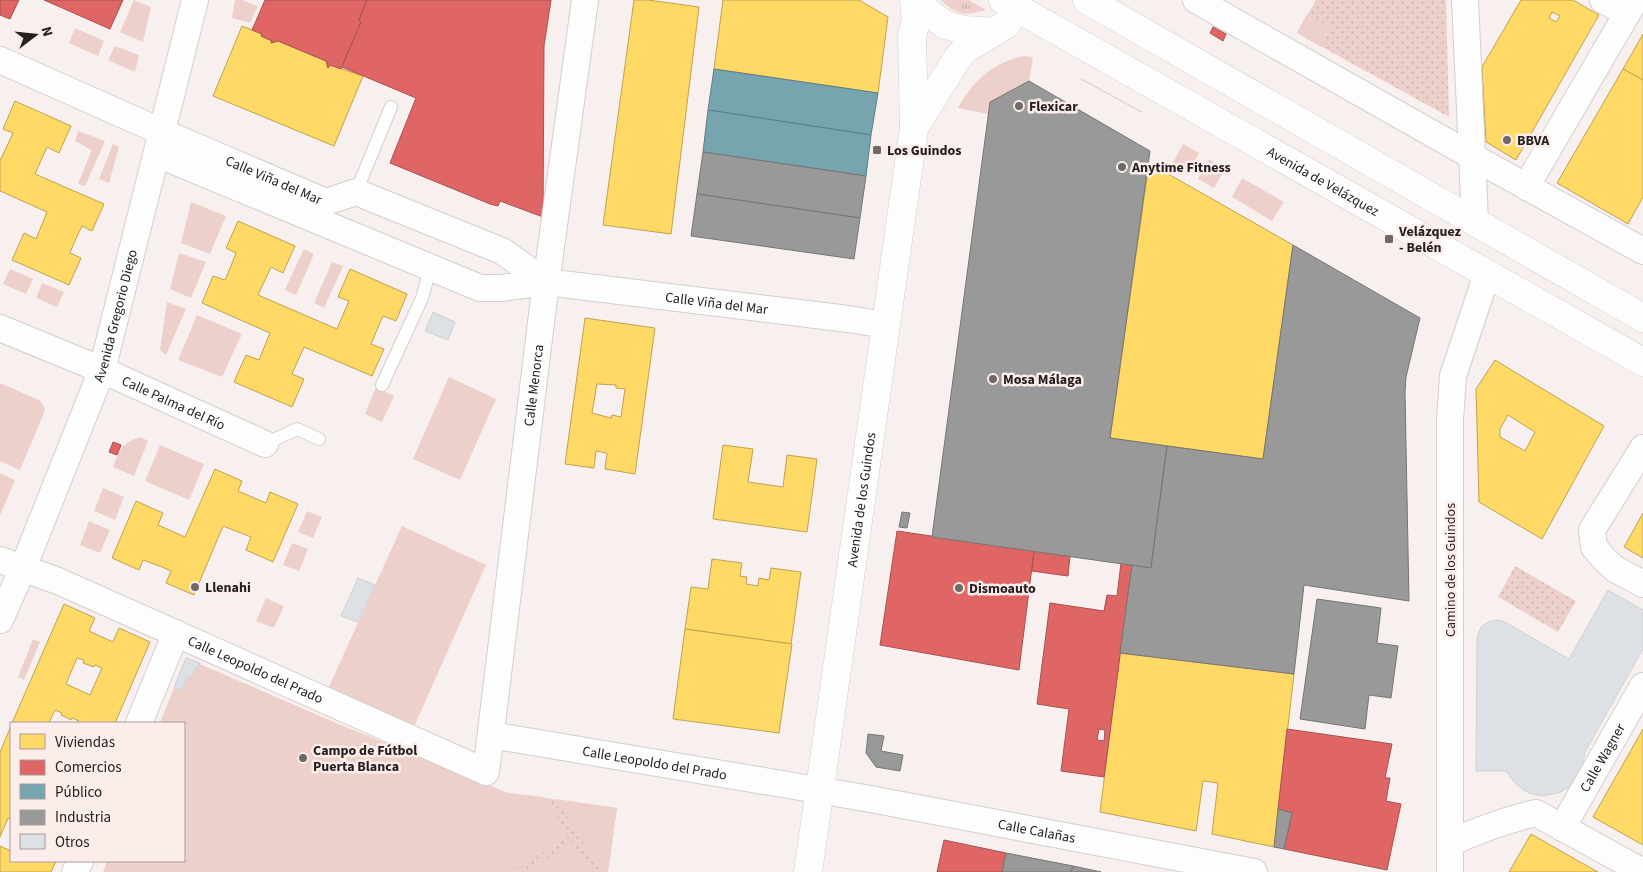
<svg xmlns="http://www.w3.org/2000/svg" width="1643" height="872" viewBox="0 0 1643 872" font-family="'Source Sans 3',sans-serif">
  <defs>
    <pattern id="grass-tufts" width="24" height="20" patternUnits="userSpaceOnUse" patternTransform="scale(1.25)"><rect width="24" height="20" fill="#edd0cb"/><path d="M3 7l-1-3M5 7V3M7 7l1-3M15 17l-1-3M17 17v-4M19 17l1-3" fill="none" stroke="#cbb2ae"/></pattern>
    <pattern id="park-dots" width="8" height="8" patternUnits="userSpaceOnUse" patternTransform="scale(1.25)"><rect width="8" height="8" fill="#edd0cb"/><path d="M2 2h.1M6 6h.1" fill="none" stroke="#cbb2ae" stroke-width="1.8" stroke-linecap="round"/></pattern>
  </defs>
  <rect width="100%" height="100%" fill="#f8f0ef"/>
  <path fill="url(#grass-tufts)" d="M941 0H969L986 10C965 16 957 16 941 0Z"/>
  <g fill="url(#park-dots)">
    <path d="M1316 0H1446L1449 117 1297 33Z"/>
    <path d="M1515 566 1576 601 1558 632 1498 597Z"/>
    <path d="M508 793 617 808 608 872H505Z"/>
  </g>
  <g fill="#edd0cb">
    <path d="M134 0 151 7 143 42 120 32Z"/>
    <path d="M235 0H242L258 6 250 23 232 18Z"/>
    <path d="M1307 14 1331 28 1321 47 1297 33Z"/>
    <path d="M75 28 104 41 98 56 69 43Z"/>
    <path d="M115 46 139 55 135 72 108 60Z"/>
    <path d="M1023 56 1033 57 1029 81 990 102 989 114 958 108C974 80 991 64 1023 56Z"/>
    <path d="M1081 78 1143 112 1142 113 1080 79Z"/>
    <path d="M78 131 105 141 85 186 78 184 92 150 75 141Z"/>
    <path d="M113 144 119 147 109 183 99 179Z"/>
    <path d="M1183 144 1199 153 1188 173 1172 164Z"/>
    <path d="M1209 159 1225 169 1214 188 1198 179Z"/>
    <path d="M1242 178 1284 202 1272 221 1232 197Z"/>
    <path d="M191 202 226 216 210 254 181 243Z"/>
    <path d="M304 249 314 254 296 295 285 290Z"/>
    <path d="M179 253 206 262 191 298 170 289Z"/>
    <path d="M332 262 343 266 324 308 314 303Z"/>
    <path d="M10 269 33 279 26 294 3 284Z"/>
    <path d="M42 283 64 292 57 307 36 298Z"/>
    <path d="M167 302 186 309 166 355 160 350Z"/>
    <path d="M197 315 242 334 222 377 178 360Z"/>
    <path d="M449 377 496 399 460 480 413 459Z"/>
    <path d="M0 383 39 400 45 408 44 413 20 470 0 461Z"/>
    <path d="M376 387 394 396 382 422 365 414Z"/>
    <path d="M141 437 148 441 134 476 113 467C120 449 121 443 141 437Z"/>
    <path d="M160 445 204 464 189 500 145 481Z"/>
    <path d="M0 473 15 480 0 515Z"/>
    <path d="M103 488 124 497 115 520 94 511Z"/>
    <path d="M307 511 322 517 313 538 298 532Z"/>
    <path d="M89 521 110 530 100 553 80 545Z"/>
    <path d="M402 526 486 565 413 729 327 691Z"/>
    <path d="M292 543 308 549 299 571 283 565Z"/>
    <path d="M266 598 284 606 274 628 256 621Z"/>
    <path d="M33 639 40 642 24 680 18 677Z"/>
    <path d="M186 658 336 723 508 793 544 797 570 836 514 870 515 872H103L107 861H184V723H160Z"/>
    <path d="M556 799 617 808 608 872H601Z"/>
    <path d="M573 842 592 872H525Z"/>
  </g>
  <g fill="#ffd966" stroke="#bea251" fill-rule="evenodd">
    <path d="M634 0H648L699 7 671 234 603 225Z"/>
    <path d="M723 0H859L888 17 878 93 714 69Z"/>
    <path d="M1521 0H1573L1599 15 1516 160 1486 142 1482 67ZM1552 12 1560 16 1556 22 1549 18Z"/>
    <path d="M242 26 262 34 261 36 272 41 271 43 278 41 326 61 328 68 330 65 363 76 334 146 213 96Z"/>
    <path d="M1643 34V80L1623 69Z"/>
    <path d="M1623 69 1643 80V197L1628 224 1557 183Z"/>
    <path d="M15 101 71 126 59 153 47 147 35 174 104 204 92 231 82 226 73 245 70 253 81 258 69 285 12 260 24 233 36 239 47 212 0 191V159H1L13 133 3 129Z"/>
    <path d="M1149 163 1293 245 1263 459 1110 438Z"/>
    <path d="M238 221 295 246 283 273 271 267 258 295 337 329 349 301 338 297 350 269 407 294 396 321 383 316 382 318 371 344 384 349 372 376 304 347 292 374 304 379 292 407 234 382 246 355 259 360 270 333 202 303 213 276 225 280 233 261 236 253 226 248Z"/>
    <path d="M585 318 655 328 635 474 605 469 607 453 596 451 594 468 565 464ZM597 384 616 385V388L625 389 621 417 612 415 611 418 592 413Z"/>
    <path d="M1495 360 1604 426 1542 539 1479 502 1476 389ZM1508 415 1535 432 1525 451 1500 437V429Z"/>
    <path d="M723 445 753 449 748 482 783 487 787 455 817 459 807 532 713 519Z"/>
    <path d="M215 469 242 481 238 491 266 503 270 492 298 504 273 562 246 550 251 537 223 526 194 595 166 583 171 571 162 567 143 560 139 570 112 558 136 501 163 513 158 525 185 537Z"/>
    <path d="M1643 513V558L1624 547Z"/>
    <path d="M712 559 742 563 740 576 747 577 746 584 758 586 759 578 769 580 771 568 801 572 791 644 685 629 691 587 708 589Z"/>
    <path d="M64 604 95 618 89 631 113 642 119 628 150 642 115 723H78L79 721 72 718 71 720 61 715 62 713 55 710 49 723H12ZM77 658 84 660 83 663 94 667 95 665 102 668 90 695 66 684Z"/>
    <path d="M685 629 792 644 779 733 673 719Z"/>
    <path d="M1120 653 1294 674 1274 847 1212 834 1218 783 1203 781 1196 831 1100 812Z"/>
    <path d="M11 726V819L8 818 0 837V752Z"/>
    <path d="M1643 729V845L1593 817Z"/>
    <path d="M1531 834 1580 862 1598 872H1509Z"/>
    <path d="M0 846 11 851V861H56L51 872H0Z"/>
  </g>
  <g fill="#e06666" stroke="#a85151" fill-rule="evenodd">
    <path d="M0 0H19L10 19 0 15Z"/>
    <path d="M44 0H123L110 29Z"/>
    <path d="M265 0H367L359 20 361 22 341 69 330 65 328 68 326 61 278 41 271 43 272 41 261 36 262 34 252 30Z"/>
    <path d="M367 0H551L544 46 543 217 500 201 498 206 490 204 390 163 416 98 342 67 361 22 359 20Z"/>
    <path d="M1213 27 1226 34 1223 41 1210 33Z"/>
    <path d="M113 442 121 445 117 455 109 452Z"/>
    <path d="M897 531 1034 551 1019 670 880 645Z"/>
    <path d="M1034 551 1070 556 1068 576 1032 571Z"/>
    <path d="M1121 563 1132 565 1104 777 1061 771 1069 709 1037 704 1050 603 1104 611 1107 595 1117 596ZM1099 729 1105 730 1104 741 1097 740Z"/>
    <path d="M1287 729 1392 744 1385 778H1390L1386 801 1401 804 1387 870 1284 849 1292 813 1278 809Z"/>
    <path d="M944 840 1006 853 1002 872H937Z"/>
  </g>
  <g fill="#76a5af" stroke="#5e7d84">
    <path d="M714 69 878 93 871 135 708 110Z"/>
    <path d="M708 110 871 135 866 176 703 152Z"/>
  </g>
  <g fill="#999" stroke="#767574">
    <path d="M1029 81 1150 151 1110 438 1167 446 1151 568 932 537 990 102Z"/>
    <path d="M703 152 866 176 860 218 697 194Z"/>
    <path d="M697 194 860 218 854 259 691 236Z"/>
    <path d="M1293 245 1420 318 1406 377 1405 392 1409 601 1304 585 1294 674 1120 653 1132 565 1151 568 1167 446 1263 459Z"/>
    <path d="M902 512 910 513 907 528 899 527Z"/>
    <path d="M1317 599 1381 608 1377 643 1398 646 1391 698 1369 695 1365 729 1300 719Z"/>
    <path d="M868 734 884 736 881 751 903 755 900 771 876 767 866 753Z"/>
    <path d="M1278 809 1292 813 1284 849 1274 847Z"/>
    <path d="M1006 853 1073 866 1071 872H1002Z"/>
    <path d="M1073 866 1101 872H1071Z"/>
  </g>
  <g fill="#dde0e5" stroke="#d2d1d2">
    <path d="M433 312 455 322 448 340 425 331Z"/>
    <path d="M358 578 375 585 357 622 341 616Z"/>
    <path d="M1608 590 1643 610V649L1585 752 1582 769 1575 781 1568 788 1559 793 1542 796 1532 794 1523 790 1514 782 1506 771H1476L1477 639 1479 631 1483 625 1489 622 1496 620 1503 621 1569 659Z"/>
    <path d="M186 658 200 663 198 668 196 667 191 678 188 677 182 691 174 687Z"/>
  </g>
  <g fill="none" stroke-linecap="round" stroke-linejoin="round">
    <defs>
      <g id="lane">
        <path d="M356 192 391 107"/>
        <path d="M382 385 422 298 430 269"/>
        <path d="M265 444 297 429 319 439"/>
      </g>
      <g id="street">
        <path d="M1196 0 1493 168 1643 251"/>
        <path d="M1465 0 1475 221"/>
        <path d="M1603 0 1627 13"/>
        <path id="s1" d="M0 60 162 132 326 202 356 192 502 251 546 282"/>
        <path id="s2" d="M157 154 480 288H501L546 282 848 319 886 325"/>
        <path d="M1526 187 1635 0"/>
        <path id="s3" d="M0 328 102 370 265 444"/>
        <path d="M1643 448 1592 530 1594 547 1605 560 1615 569 1643 584"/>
        <path id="s4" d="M0 560 58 581 486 772 544 298 585 0"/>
        <path id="s5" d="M0 620 23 568 102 370 195 0"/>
        <path d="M139 723 176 633"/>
        <path id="s6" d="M491 735 865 798 1254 872"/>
        <path id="s7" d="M1562 828 1643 686"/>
        <path d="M1450 843C1478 830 1506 820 1536 813L1643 872"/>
        <path d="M75 872 80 861"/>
        <path d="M1450 872V420L1453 376 1487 274"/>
      </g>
      <g id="secondary">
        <path d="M915 2 945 25 966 30 994 32"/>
        <path d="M914 128 955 62 964 50 1007 24 1016 8 1018 0"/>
        <path id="s8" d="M808 872 914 128 912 37 916 20 914 0"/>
      </g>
      <g id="primary">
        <path id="s9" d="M1003 0 1643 362"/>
        <path d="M1087 0 1643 318"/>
      </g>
    </defs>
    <use href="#lane" stroke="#d4cecd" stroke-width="14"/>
    <use href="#street" stroke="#d4cecd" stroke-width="28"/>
    <use href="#secondary" stroke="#d4cecd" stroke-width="29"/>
    <use href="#primary" stroke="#d4cecd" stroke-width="29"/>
    <use href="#lane" stroke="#fefdfd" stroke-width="12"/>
    <use href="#street" stroke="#fefdfd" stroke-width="26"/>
    <use href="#secondary" stroke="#fefdfd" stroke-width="28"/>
    <use href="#primary" stroke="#fefdfd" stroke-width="28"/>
  </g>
  <g fill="#6f6968" stroke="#fcedeb" stroke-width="2">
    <circle cx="1019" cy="106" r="5"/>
    <circle cx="1507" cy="140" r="5"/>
    <rect x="872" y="145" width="10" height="10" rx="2.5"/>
    <circle cx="1122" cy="167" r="5"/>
    <rect x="1384" y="234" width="10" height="10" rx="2.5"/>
    <circle cx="993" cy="379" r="5"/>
    <circle cx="195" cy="587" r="5"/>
    <circle cx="959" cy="588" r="5"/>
    <circle cx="303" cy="758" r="5"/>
  </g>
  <g text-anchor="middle" stroke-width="5" stroke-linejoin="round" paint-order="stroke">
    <g font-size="14" font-weight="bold" fill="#25201f" stroke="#fcedeb" text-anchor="start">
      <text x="1029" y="111">Flexicar</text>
      <text x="1517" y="145">BBVA</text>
      <text x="887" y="155">Los Guindos</text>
      <text x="1132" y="172">Anytime Fitness</text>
      <text x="1399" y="236">Velázquez<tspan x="1399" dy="16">- Belén</tspan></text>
      <text x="1003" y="384">Mosa Málaga</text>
      <text x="205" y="592">Llenahi</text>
      <text x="969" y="593">Dismoauto</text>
      <text x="313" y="755">Campo de Fútbol<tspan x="313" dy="16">Puerta Blanca</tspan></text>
    </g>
    <g font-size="14" fill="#25201f" stroke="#fcedeb">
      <text dy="5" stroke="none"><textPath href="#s1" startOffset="299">Calle Viña del Mar</textPath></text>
      <text dy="5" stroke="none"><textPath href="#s9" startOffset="368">Avenida de Velázquez</textPath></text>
      <text dy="5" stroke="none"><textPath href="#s2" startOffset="588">Calle Viña del Mar</textPath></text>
      <text dy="5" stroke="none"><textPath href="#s5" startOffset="326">Avenida Gregorio Diego</textPath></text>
      <text dy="5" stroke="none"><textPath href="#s4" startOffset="920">Calle Menorca</textPath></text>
      <text dy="5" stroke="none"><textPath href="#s3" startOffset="189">Calle Palma del Río</textPath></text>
      <text dy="5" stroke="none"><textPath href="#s8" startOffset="376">Avenida de los Guindos</textPath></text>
      <text transform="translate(1450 570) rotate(-90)" y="5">Camino de los Guindos</text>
      <text dy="5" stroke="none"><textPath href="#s4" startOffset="278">Calle Leopoldo del Prado</textPath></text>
      <text dy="5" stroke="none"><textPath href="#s7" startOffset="81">Calle Wagner</textPath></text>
      <text dy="5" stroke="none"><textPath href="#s6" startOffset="166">Calle Leopoldo del Prado</textPath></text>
      <text dy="5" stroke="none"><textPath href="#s6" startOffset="554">Calle Calañas</textPath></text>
    </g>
  </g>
  <rect x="10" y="722" width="175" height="140" fill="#fcedeb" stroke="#a69b99"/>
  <rect x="20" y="734" width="25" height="15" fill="#ffd966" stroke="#a69b99"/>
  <text x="55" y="747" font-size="15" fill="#25201f">Viviendas</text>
  <rect x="20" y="760" width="25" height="15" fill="#e06666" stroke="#a69b99"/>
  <text x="55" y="772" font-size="15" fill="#25201f">Comercios</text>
  <rect x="20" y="784" width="25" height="15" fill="#76a5af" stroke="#a69b99"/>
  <text x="55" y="797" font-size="15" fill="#25201f">Público</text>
  <rect x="20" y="810" width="25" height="15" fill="#999999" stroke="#a69b99"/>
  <text x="55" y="822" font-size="15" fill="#25201f">Industria</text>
  <rect x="20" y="834" width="25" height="15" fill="#dde0e5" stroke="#a69b99"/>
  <text x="55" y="847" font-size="15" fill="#25201f">Otros</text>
  <g transform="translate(35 35) rotate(74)" stroke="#fcedeb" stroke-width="4" paint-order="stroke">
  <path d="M0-4L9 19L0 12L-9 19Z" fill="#25201f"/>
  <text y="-8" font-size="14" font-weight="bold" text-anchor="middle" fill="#25201f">N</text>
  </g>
</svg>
